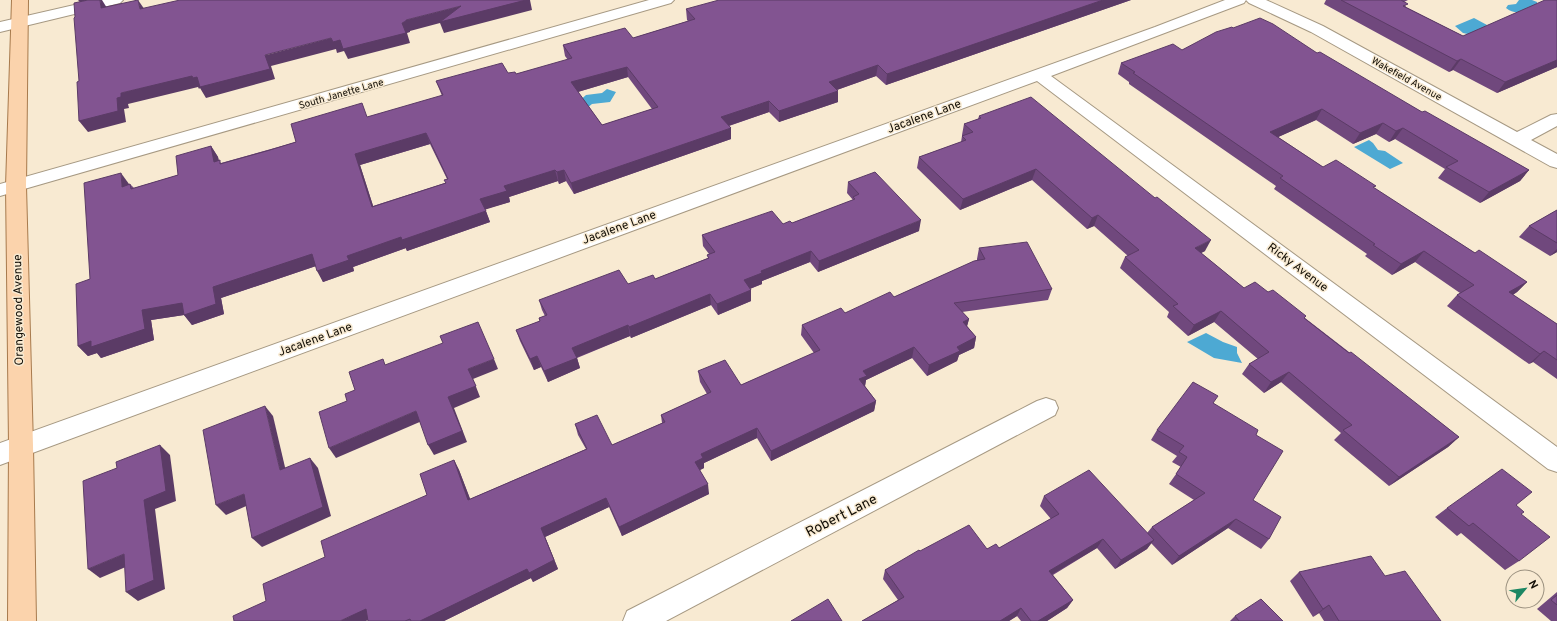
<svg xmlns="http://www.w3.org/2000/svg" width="1557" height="621" viewBox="0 0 1557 621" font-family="Overpass,sans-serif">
  <rect width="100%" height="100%" fill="#f8ead2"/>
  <g fill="#4da9d3">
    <path d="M1519 0H1532L1537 2V5C1526 10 1517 17 1506 8L1508 5 1516 4Z"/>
    <path d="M1474 18 1487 25 1478 32 1477 36 1463 33 1455 26Z"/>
    <path d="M607 89 616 92 610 102 592 104 586 109 575 105 586 95 602 93Z"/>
    <path d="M1369 140 1373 143 1378 150 1385 151 1403 163 1390 169 1354 147Z"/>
    <path d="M1206 333 1223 342 1237 347V353L1242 363 1214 358 1187 342Z"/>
  </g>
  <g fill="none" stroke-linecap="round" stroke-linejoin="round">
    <defs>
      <g id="minor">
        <path d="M96 0H123L120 3 0 32V22Z"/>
        <path d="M649 0H674L671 3 0 196V184Z"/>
        <path d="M1225 0H1266L1323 26 1517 132 1551 115 1557 114V126L1531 140 1557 154V168L1550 166 1311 32 1249 3 1246 0 1244 3 1051 76 1557 447V472L1548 469 1037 81 0 465V443L1155 27Z"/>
        <path d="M1046 398 1055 401 1058 408 1055 415 666 621H623L627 611 1037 401Z"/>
      </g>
      <path id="major" d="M12 0H28L26 186 33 446 36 621H8L9 446 6 186Z"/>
    </defs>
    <use href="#minor" stroke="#a69983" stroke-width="2"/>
    <use href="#major" stroke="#a77a4d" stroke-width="2"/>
    <use href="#minor" fill="#fff" fill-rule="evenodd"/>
    <use href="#major" fill="#fbd3ac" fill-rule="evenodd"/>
  </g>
  <g fill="#70487d" fill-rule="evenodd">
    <path d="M1131 0 886 85 876 76 837 90 838 102 779 122 769 112 729 126 731 128V139L574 194 566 181 559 184 558 181 509 197 510 202 485 209 490 222 407 251 406 248 353 267 354 271 323 282 316 266 221 298 224 314 192 325 184 315 151 320 154 340 101 358 97 353 88 356 78 346 90 279 129 184V185L130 184 134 188 178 175 211 146 218 157 219 161 221 163 296 142 368 117 442 96 436 81 508 73 516 74 568 60 565 56 563 45 633 38 688 21 687 20 686 9ZM628 77 652 109 602 125 578 92ZM430 144 447 179 445 183 373 206 360 165Z"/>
    <path d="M1326 0H1408L1404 2 1406 7 1463 36 1557 0V67L1497 93 1453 70 1449 72 1324 4Z"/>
    <path d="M1233 28 1317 53 1422 112 1529 170 1520 181 1480 203 1438 178 1445 169 1395 139 1389 142 1376 134 1353 144 1316 120 1278 137 1323 167 1374 188 1475 253 1527 282 1517 292 1513 295 1557 324V379L1533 362 1529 364 1447 306 1457 295 1460 293 1415 262 1392 275 1365 256 1367 254 1274 189 1276 186 1129 84V82L1118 74 1121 63 1182 50Z"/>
    <path d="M979 116 1205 251 1201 253 1244 288 1268 292 1305 318 1459 437 1448 447 1389 486 1334 440 1341 433 1281 382 1264 393 1242 374 1249 364 1258 359 1214 322 1188 336 1167 317 1169 312 1120 268 1125 257 1128 256 1094 226 1087 229 1032 180 960 210 917 168 919 157 961 142 962 136V135L964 124 978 119Z"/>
    <path d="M848 182 919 231 818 272 810 262 762 281V284L750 289 751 290V301L718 315 711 305 631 338 630 336 577 358 580 368 548 382 541 367 534 370 520 341 516 330 540 321 539 318 545 316 542 310 539 300 655 279 708 258 707 255 709 254 703 246 702 235 792 223 853 200 847 193Z"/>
    <path d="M1557 210V252L1550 256 1519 237 1529 226Z"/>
    <path d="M979 248 1052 289 1048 300 962 312 969 319 967 326 976 337 974 348 959 355 957 361 927 376 912 358 866 380 865 386 876 401 874 411 771 461 757 438 704 463V468L700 470 709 494 622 536 609 507 545 537 558 569 533 582 531 578 444 621H368V620L266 601 325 557 427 495 454 460 459 470 470 499 586 449 578 435 575 424 612 445 662 423 661 415 707 394 700 382 698 371 741 385 814 353 801 335 802 325 845 313 894 297 977 260V259Z"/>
    <path d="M1213 403 1256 435 1253 500 1269 539 1261 549 1228 528 1172 565 1151 543 1147 549 1115 569 1097 548 1053 575 1073 600 1067 608 1047 621H1021L1017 616 1009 621H862L898 600 883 579 885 570 920 551 999 548 1051 519 1040 506 1044 496 1147 533 1152 527 1194 500 1169 484 1181 467 1172 462 1177 456 1151 440 1157 430Z"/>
    <path d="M1516 505 1521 514 1519 561 1505 570 1461 533 1457 536 1435 517 1447 508Z"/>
    <path d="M1299 572 1385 576 1441 621H1324L1319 613 1313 617 1290 581Z"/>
    <path d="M1557 592V621H1551L1537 609Z"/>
    <path d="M1235 616 1283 621H1230Z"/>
  </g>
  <g fill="#5b3b66">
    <path d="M78 0H89L80 2Z"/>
    <path d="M100 0H102L107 8H101Z"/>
    <path d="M138 0 145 10 140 9Z"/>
    <path d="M526 0H530L532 10 444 33 440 23 410 31V32L407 33 410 43 348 59 344 51 337 53 336 49 271 66 275 79 206 98 200 88 199 89 198 87 128 104 129 108 124 109 126 122 88 132 79 121 117 98 121 93 331 38 402 23 406 20 461 6Z"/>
    <path d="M1103 0H1131L886 85 887 74Z"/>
    <path d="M1461 59 1453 70 1449 72 1457 61Z"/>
    <path d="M1557 60V67L1497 93 1505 82Z"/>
    <path d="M878 65 876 76 828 93 829 82Z"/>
    <path d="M627 67 628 77 574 93 571 82Z"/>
    <path d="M838 91V102L779 122V111Z"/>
    <path d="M769 101V112L722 128 721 117Z"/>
    <path d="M1322 109 1316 120 1265 143 1270 132Z"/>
    <path d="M1383 123 1376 134 1353 144 1360 133Z"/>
    <path d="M731 128V139L574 194 571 183Z"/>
    <path d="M1403 128 1395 139 1389 142 1396 131Z"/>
    <path d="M426 133 430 144 360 165 377 218 372 207 355 154Z"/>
    <path d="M211 146 218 157 221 173 214 162Z"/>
    <path d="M1036 169 1032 180 960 210 963 199Z"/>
    <path d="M555 170 558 181 509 197 510 202 484 210 480 199 504 186Z"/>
    <path d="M564 170 566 181 559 184 557 172Z"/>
    <path d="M1529 170 1520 181 1480 203 1489 192Z"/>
    <path d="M121 173 129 184 131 198 122 187Z"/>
    <path d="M486 211 490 222 407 251 402 240Z"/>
    <path d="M1098 215 1094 226 1087 229 1092 218Z"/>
    <path d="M921 220 919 231 818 272 819 261Z"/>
    <path d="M401 237 406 248 353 267 354 271 323 282 317 271 347 256Z"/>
    <path d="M1211 240 1205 251 1189 259 1195 248Z"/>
    <path d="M1557 249V252L1550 256Z"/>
    <path d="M811 251 810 262 762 281V284L744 291V280L761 271Z"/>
    <path d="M1424 251 1415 262 1392 275 1401 264Z"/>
    <path d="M312 254 319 265 221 298 224 314 192 325 184 315 151 320 154 340 101 358 97 353 88 356 78 346 142 310Z"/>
    <path d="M1527 282 1517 292 1499 303 1509 292Z"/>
    <path d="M751 290V301L718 315 717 304Z"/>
    <path d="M710 294 711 305 631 338 629 327Z"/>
    <path d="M1221 311 1214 322 1188 336 1194 325Z"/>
    <path d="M969 319 966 330 963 322Z"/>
    <path d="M628 325 630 336 575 358 572 348Z"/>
    <path d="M976 337 974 348 959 355 957 361 927 376 929 365 957 347Z"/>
    <path d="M914 347 912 358 866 380 865 386 858 390 859 379 863 371Z"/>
    <path d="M1544 351 1533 362 1529 364 1540 354Z"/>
    <path d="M537 356 541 367 534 370 530 359Z"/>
    <path d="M577 358 580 368 548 382 544 371Z"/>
    <path d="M494 359 498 369 473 379 480 397 454 408 467 442 434 455 428 445 448 397 468 369Z"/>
    <path d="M1289 372 1281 382 1264 393 1271 382Z"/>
    <path d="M876 401 874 411 771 461V451Z"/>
    <path d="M265 406 273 416 288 480 280 470Z"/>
    <path d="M416 411 422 421 336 458 329 448Z"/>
    <path d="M757 428V438L704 463V468L696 472 695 462 701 454Z"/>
    <path d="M1459 437 1448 447 1389 486 1399 477Z"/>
    <path d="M160 445 170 455 176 501 155 509 165 589 138 601 126 592 144 500Z"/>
    <path d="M310 458 318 468 331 516 262 547 252 538Z"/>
    <path d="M454 460 459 470 474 509 468 500Z"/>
    <path d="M708 484 709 494 622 536 619 527Z"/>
    <path d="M244 494 253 503 226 515 216 505Z"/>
    <path d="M606 498 609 507 545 537 558 569 533 582 531 578 444 621H420L541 528Z"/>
    <path d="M1236 519 1228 528 1172 565 1179 556Z"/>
    <path d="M1103 539 1097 548 1044 579 1049 571Z"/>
    <path d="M1154 540 1147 549 1115 569 1121 560Z"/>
    <path d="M124 554 135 563 100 578 88 569Z"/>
    <path d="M1073 600 1067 608 1047 621H1038Z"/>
    <path d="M1329 605 1319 613 1313 617 1323 609Z"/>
    <path d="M1021 608 1017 616 1009 621H1000Z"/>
    <path d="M366 609 373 618 366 621H340Z"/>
  </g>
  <g fill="#825491" stroke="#5b3b66" fill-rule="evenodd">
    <path d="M88 0H100L101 8 138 0 140 9 180 0H526L440 22 461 6 406 20V21L402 23 406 33 343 49 340 40 333 42 331 38 265 55 270 69 200 87 197 77 193 78 192 76 121 93V97L117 98 118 111 79 121 77 82 79 81 74 18 75 17 74 3Z"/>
    <path d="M719 0H1103L887 74 878 65 829 82 838 91 779 111 769 101 721 117 731 128 571 183 564 170 557 172 555 170 504 186 507 191 480 199 486 211 402 240 401 237 347 256 349 260 317 271 312 254 213 287 216 304 184 315 182 303 142 310 145 329 91 347V341L78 346 76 284 90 279 84 183 121 173 122 187 130 184 131 189 178 175 176 156 211 146 214 162 220 160V164L270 150 296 142 291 124 362 103 367 117 443 95 436 81 502 63 508 73 515 72 516 74 572 58 563 45 625 28 633 38 695 19 686 9ZM627 67 658 107 602 125 571 82ZM426 133 448 179 444 180 446 183 372 207 355 154Z"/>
    <path d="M1341 0H1401L1408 4 1403 6 1463 36 1545 0H1557V60L1505 82 1461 59 1457 61Z"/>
    <path d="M1260 18 1273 24 1317 53 1320 52 1422 112 1425 111 1529 170 1489 192 1446 167 1458 161 1403 128 1396 131 1383 123 1360 133 1322 109 1270 132 1323 167 1336 160 1376 186 1373 187 1475 253 1479 250 1527 282 1509 292 1557 324V360L1544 351 1540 354 1457 295 1474 285 1424 251 1401 264 1373 245 1375 244 1280 178 1283 176 1133 73 1135 72 1121 63 1173 44 1182 50 1216 32 1232 27 1233 28Z"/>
    <path d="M1031 97 1155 198 1157 197 1211 240 1195 248 1244 288 1255 282 1268 292 1273 290 1306 316 1304 318 1349 353 1351 352 1459 437 1399 477 1343 430 1352 425 1289 372 1271 382 1249 364 1269 352 1221 311 1194 325 1173 306 1178 304 1125 257 1139 250 1098 215 1092 218 1036 169 963 199 919 157 966 140 962 136 973 132 964 124 981 118 979 116Z"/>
    <path d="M875 172 921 220 819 261 811 251 761 271 762 273 744 280 751 290 717 304 710 294 629 327 628 325 572 348 577 358 544 371 537 356 530 359 516 330 540 321 539 318 547 315 539 300 619 270 628 284 653 275 655 279 709 258 707 255 715 252 702 235 772 211 783 224 790 221 792 223 855 199 853 197 859 194 848 182Z"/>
    <path d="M1557 210V243L1529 226Z"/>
    <path d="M1027 242 1052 289 954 303 969 319 963 322 976 337 957 347 960 351 929 365 914 347 863 371 867 376 859 379 876 401 771 451 757 428 701 454 703 458 695 462 708 484 619 527 606 498 541 528 554 560 529 573 527 569 420 621H411L410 619 405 621H368L366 609 340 621H234L233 616 266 601 263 584 325 557 321 541 427 495 420 474 454 460 468 500 587 449 575 424 597 415 612 445 665 422 661 415 711 392 698 371 725 360 741 385 820 350 802 325 841 308 845 313 890 292 894 297 974 261 985 259 979 248Z"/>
    <path d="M478 322 494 359 468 369 476 386 448 397 462 431 428 445 416 411 329 448 319 412 347 401 345 394 355 390 349 372 383 359 385 365 443 343 440 336Z"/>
    <path d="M1193 382 1218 396 1213 403 1258 430 1256 435 1283 451 1253 500 1281 517 1269 539 1236 519 1179 556 1152 527 1205 493 1176 474 1187 457 1179 452 1184 446 1157 430Z"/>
    <path d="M265 406 280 470 310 458 323 507 252 538 244 494 216 505 203 430Z"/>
    <path d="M160 445 166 491 144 500 154 580 126 592 124 554 88 569 83 481 117 468 116 462Z"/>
    <path d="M1502 469 1532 492 1516 505 1524 512 1521 514 1550 537 1519 561 1473 523 1469 526 1447 508Z"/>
    <path d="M1089 470 1154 540 1121 560 1103 539 1049 571 1073 600 1038 621H1031L1021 608 1000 621H862L904 597 885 570 919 550 920 551 969 525 987 549 996 544 999 548 1059 514 1044 496Z"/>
    <path d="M1371 556 1385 576 1405 571 1441 621H1339L1329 605 1323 609 1299 572Z"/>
    <path d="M1557 595V605L1551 600Z"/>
    <path d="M828 599 842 621H791Z"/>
    <path d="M1261 599 1283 621H1239L1235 616Z"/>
  </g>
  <g text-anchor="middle" stroke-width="3" stroke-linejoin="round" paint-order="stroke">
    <g font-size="10" fill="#110d05" stroke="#f8ead2">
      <text transform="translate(1407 78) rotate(29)" y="4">Wakefield Avenue</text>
      <text transform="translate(341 93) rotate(-16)" y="4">South Janette Lane</text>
    </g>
    <g font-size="12" fill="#110d05" stroke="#f8ead2">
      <text transform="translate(924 116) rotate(-20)" y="4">Jacalene Lane</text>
      <text transform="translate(619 227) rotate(-20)" y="4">Jacalene Lane</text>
      <text transform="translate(1298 267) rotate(37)" y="4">Ricky Avenue</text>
      <text transform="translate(18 310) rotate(-91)" y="4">Orangewood Avenue</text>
      <text transform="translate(315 339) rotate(-20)" y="4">Jacalene Lane</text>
    </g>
    <g font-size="14" fill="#110d05" stroke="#f8ead2">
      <text transform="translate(841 515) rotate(-27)" y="5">Robert Lane</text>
    </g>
  </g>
  <g transform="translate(1525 589) rotate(61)"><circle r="19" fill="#f8ead2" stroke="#9c9280"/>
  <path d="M0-3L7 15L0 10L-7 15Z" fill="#1c8763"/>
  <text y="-6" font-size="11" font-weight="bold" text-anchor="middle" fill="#110d05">N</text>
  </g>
</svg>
